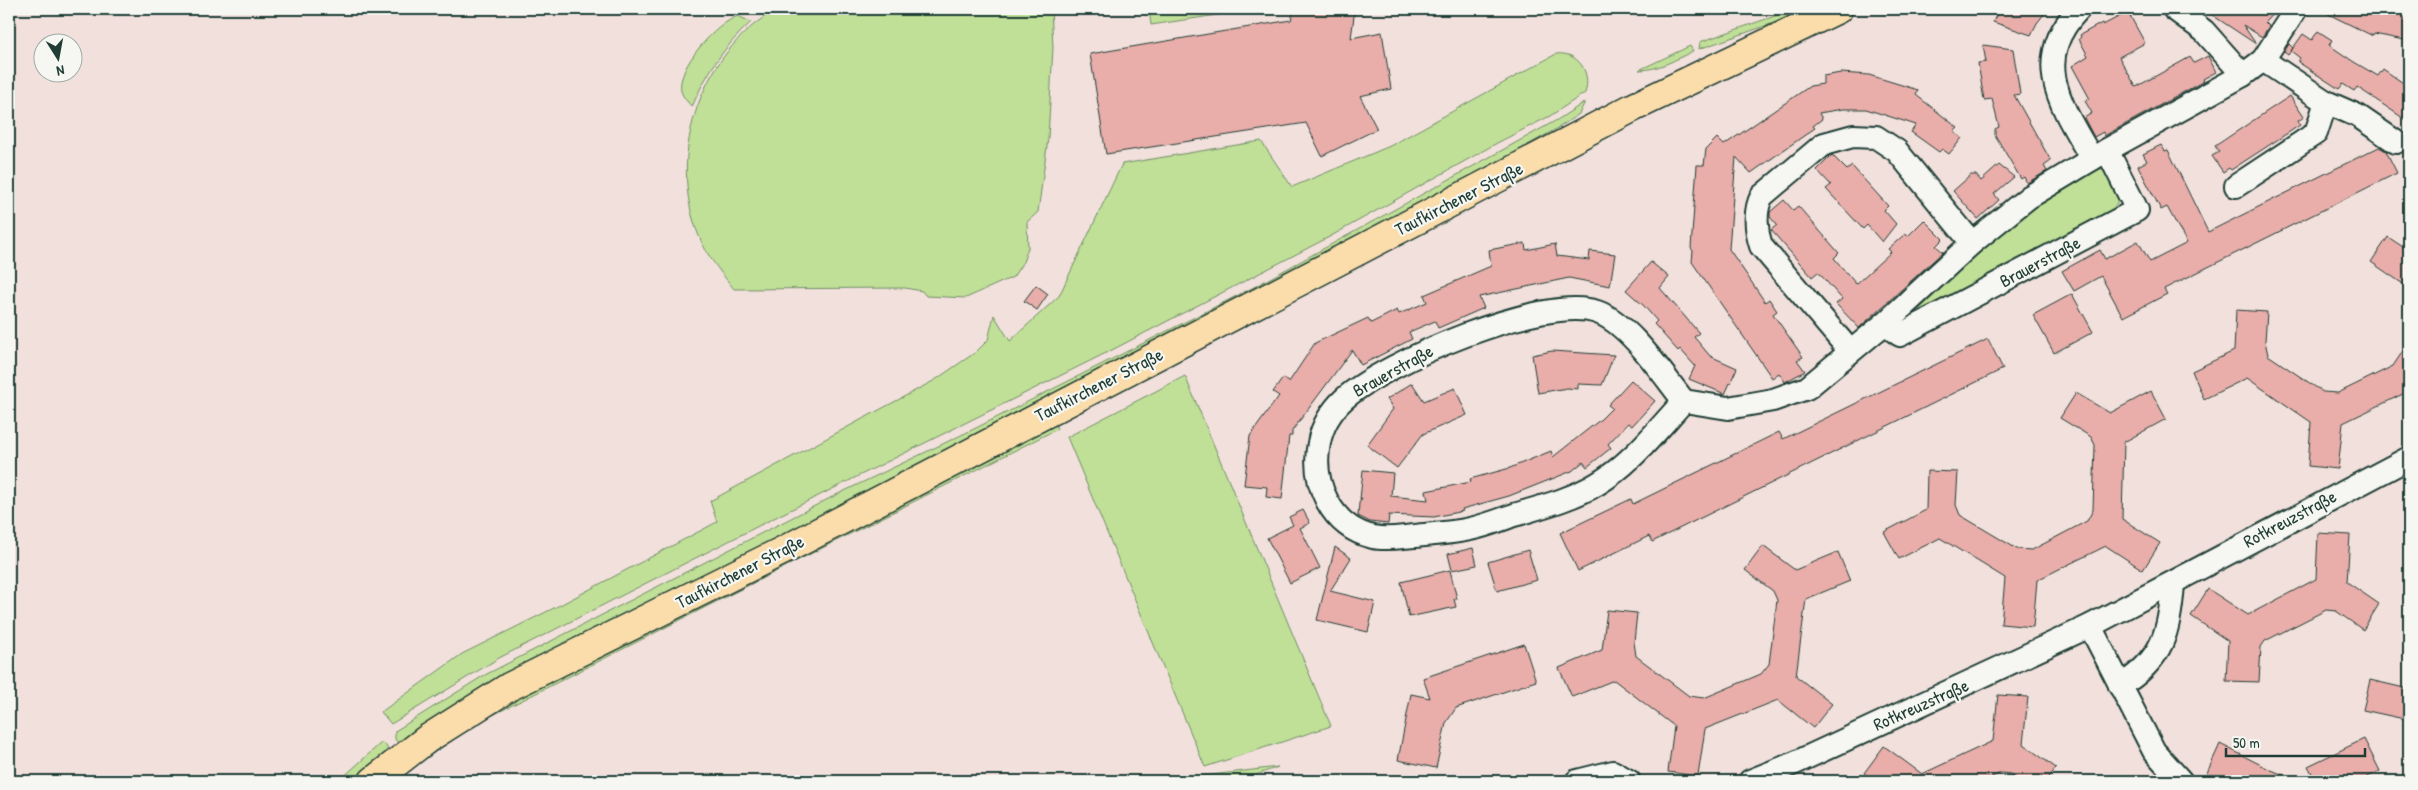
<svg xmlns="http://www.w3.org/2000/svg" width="2418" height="790" viewBox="0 0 2418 790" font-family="'Patrick Hand',sans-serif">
  <rect width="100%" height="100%" fill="#f2e0dc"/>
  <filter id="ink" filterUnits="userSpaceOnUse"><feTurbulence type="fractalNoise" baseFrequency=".02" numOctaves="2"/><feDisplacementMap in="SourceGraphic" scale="10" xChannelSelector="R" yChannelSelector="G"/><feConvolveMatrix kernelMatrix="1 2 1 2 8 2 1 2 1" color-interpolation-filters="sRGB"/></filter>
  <g filter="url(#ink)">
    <g fill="#c0df97" stroke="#708e66">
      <path d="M777 9H1051L1053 47 1048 139 1038 212 1027 222 1028 248 1023 262 1013 277 966 298 926 296 922 291 905 288 734 289C723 275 711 261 703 245 663 163 698 53 777 9Z"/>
      <path d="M1149 9H1250V10L1151 25Z"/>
      <path d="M1795 9H1814L1699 49 1700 42Z"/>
      <path d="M738 16 751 22C724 47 706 73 692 107 688 102 683 98 681 91 676 67 717 23 738 16Z"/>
      <path d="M1690 46 1693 51C1675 60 1658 70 1639 70Z"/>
      <path d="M1556 54C1578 51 1592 73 1585 93L1550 116 1497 143 1333 235 1110 351 780 515 499 658 391 724 381 712 462 654 562 604 717 522 710 501 935 380 976 352 988 340 994 315 1010 341 1059 296 1122 164 1261 141 1292 187 1390 146Z"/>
      <path d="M1585 102 1579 114 1558 128 1403 215 400 746 395 739V731L483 676 836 495 976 428 1252 288 1557 120Z"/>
      <path d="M2094 168C2111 171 2113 181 2120 197L2110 215 1912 317 1978 252 2027 213Z"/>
      <path d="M1185 376 1331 726 1205 767 1067 437Z"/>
      <path d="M1054 421 1057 429 483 720 426 758 395 781H390L505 703Z"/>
      <path d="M382 742 387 747V756L357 781H339Z"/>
      <path d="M1278 767 1240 781H1196L1202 776Z"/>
    </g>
    <g fill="#e9adaa" stroke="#1f3d34">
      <path d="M1294 9H1355L1351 38 1382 32 1391 89 1360 96 1377 129 1322 156 1306 123 1106 154 1090 54 1291 20Z"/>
      <path d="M1999 9H2048L2037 23 2031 35 1993 22Z"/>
      <path d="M2203 9H2277L2265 22 2269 26 2262 37 2243 25 2256 44Z"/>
      <path d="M2318 9H2389L2409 13V41L2374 34 2373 36Z"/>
      <path d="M2128 12 2145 43 2119 57 2136 87 2190 57 2194 63 2208 56 2216 72 2203 79 2204 81 2104 136 2103 132 2094 137 2084 118 2092 113 2085 101 2090 99 2072 66 2088 56 2079 39 2081 37 2080 35 2102 23 2103 25Z"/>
      <path d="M2318 31 2332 40 2329 45 2354 62 2378 76 2383 69 2409 87V122L2357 87 2354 91 2343 84 2339 89 2298 62 2300 58 2291 51 2293 48 2288 55 2284 52 2289 44 2293 48 2303 34 2312 40Z"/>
      <path d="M1983 45 2013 49 2020 94 2014 95 2051 161 2044 166 2047 171 2027 183 2024 177 2021 179 1995 135V129L1999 127 1992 99 1984 100 1978 63 1986 62Z"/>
      <path d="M1841 73 1869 75 1918 90 1916 95 1958 128 1954 132 1962 138 1949 154 1942 149 1939 152 1911 132 1916 125 1866 109H1843L1819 113 1822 119 1813 126 1815 128 1751 173 1736 157 1729 249 1765 302 1769 299 1777 311 1773 314 1803 357 1797 360 1805 371 1785 382 1779 373 1772 378 1692 262 1693 251 1691 248 1697 165H1704L1706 149 1717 138 1724 145 1810 86 1823 84V76Z"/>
      <path d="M2290 96 2304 117 2298 121 2300 125 2231 170 2229 168 2223 172 2212 156 2219 152 2215 146Z"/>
      <path d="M2161 145 2165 151 2168 150 2208 232 2379 147 2386 151 2397 173 2164 289 2167 294 2123 317 2101 276 2074 291 2062 271 2100 250 2105 259 2138 241 2150 262 2187 243 2167 207 2161 210 2138 166 2147 161 2143 154Z"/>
      <path d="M1832 155 1847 170 1852 166 1888 206 1884 210 1896 224 1882 242 1867 225 1863 229 1826 189 1831 185 1817 170Z"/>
      <path d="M1999 165 2014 177 1994 194 1999 200 1978 219 1953 191 1971 175H1976L1981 181Z"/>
      <path d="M1784 200 1793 210 1798 206 1839 253 1834 258 1856 284 1891 252 1888 249 1905 234 1908 236 1924 220 1943 239 1936 246 1943 252 1859 328 1836 304 1842 299 1818 272 1812 277 1771 230 1777 225 1770 217V212Z"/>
      <path d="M2388 237 2409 251V288L2371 262Z"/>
      <path d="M1525 243 1526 250 1555 244 1557 256 1589 260 1590 251 1615 254 1610 286 1569 278 1479 297 1484 308 1438 328 1435 321 1409 332 1412 339 1361 365 1352 350 1292 431V436H1289L1282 499 1266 497 1267 487 1244 485 1250 436 1279 396 1273 392 1283 378 1289 382 1315 343 1368 318 1371 323 1397 310 1399 314 1427 302 1424 295 1491 266 1489 250Z"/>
      <path d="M1651 262 1669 277 1660 288 1699 333 1694 337 1710 356 1737 368 1725 394 1689 379 1695 366 1680 349 1678 351 1654 324 1657 321 1644 306 1626 290Z"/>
      <path d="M1036 285 1048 294 1037 310 1024 301Z"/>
      <path d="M2072 294 2093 332 2054 353 2033 315Z"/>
      <path d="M2236 310 2267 312 2265 341 2268 355 2323 392 2338 393 2393 366 2409 342V391L2343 423 2338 469 2308 466 2311 422 2247 378 2204 399 2192 371 2234 351Z"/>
      <path d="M1988 339 2003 369 1652 542 1649 536 1578 571 1560 533 1631 499 1633 504 1779 432 1783 439Z"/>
      <path d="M1552 351 1614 355 1602 385 1578 384V389L1567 388 1538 393 1532 355Z"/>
      <path d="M1631 380 1655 401 1632 426 1628 423 1608 444 1611 448 1587 467 1583 462 1572 471 1509 496 1462 509 1463 511 1434 517 1389 515 1388 524 1370 522 1358 516 1359 503 1362 498 1360 499 1363 470 1393 473 1391 496 1428 500 1426 491 1471 482 1470 479 1510 468 1551 451 1553 457 1601 419 1612 408 1608 405Z"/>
      <path d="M1412 383 1424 401 1455 388 1467 415 1423 434 1397 468 1367 445 1393 409 1387 399Z"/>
      <path d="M2151 391 2166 419 2124 442 2122 519 2160 543 2143 570 2106 546 2037 580 2033 627 2001 624 2005 578 1940 538 1899 559 1884 532 1926 510 1927 471 1958 472 1956 505 1960 515 2017 549 2032 550 2087 521 2093 510 2095 445 2091 437 2060 418 2076 393 2110 413Z"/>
      <path d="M1303 510 1310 523 1300 528 1320 568 1290 583 1267 538 1293 525 1289 517Z"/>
      <path d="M2318 533 2350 535 2347 582 2379 604 2363 630 2336 611 2326 610 2265 641 2261 647 2259 682 2226 681 2228 641 2191 616 2208 589 2248 615 2316 579Z"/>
      <path d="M1763 546 1795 570 1838 552 1850 581 1806 599 1796 676 1832 704 1813 728 1778 700 1705 729 1698 776 1668 772 1674 726 1614 680 1572 697 1559 668 1602 650 1607 610 1637 613 1634 642 1636 656 1689 696 1704 698 1761 674 1769 664 1777 600 1773 591 1745 570Z"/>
      <path d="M1335 547 1351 558 1330 591 1375 602 1368 632 1317 620Z"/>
      <path d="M1473 548 1477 565 1452 570 1448 554Z"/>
      <path d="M1528 550 1537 580 1497 591 1488 562Z"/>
      <path d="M1450 570 1457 599H1454L1456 607 1409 617 1401 582Z"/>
      <path d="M1524 644 1536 681 1456 708 1446 723 1436 768 1398 760 1411 694 1430 698 1423 678Z"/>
      <path d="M2370 680 2409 689V720L2363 710Z"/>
      <path d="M1998 695 2028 697 2023 744 2056 768 2046 781H2021L2011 774 2001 773 1982 781H1875L1864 773 1884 746 1922 774 1993 741Z"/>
      <path d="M2364 739 2380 771 2359 781H2316L2308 766Z"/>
      <path d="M2220 744 2269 769 2298 781H2219L2206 775Z"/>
    </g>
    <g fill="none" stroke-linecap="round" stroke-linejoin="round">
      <defs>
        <g id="street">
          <path d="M2079 9C2029 61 2062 107 2092 159"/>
          <path d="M2174 9 2204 31 2243 75"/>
          <path d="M2263 60 2326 102 2358 116 2396 142"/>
          <path d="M2236 186 2316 133 2326 102"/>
          <path d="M1884 324 1900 335 2137 210 2107 150"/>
          <path d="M1850 351 1761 246C1756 231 1754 210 1762 196L1824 144 1853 136 1876 137 1897 151 1972 243"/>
          <path d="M1684 401C1657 430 1631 464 1597 484 1572 499 1541 507 1514 515 1500 520 1485 526 1470 529 1452 533 1433 534 1415 536 1402 537 1386 540 1373 537 1331 527 1311 483 1319 443 1322 426 1332 410 1344 399 1385 362 1544 294 1597 312 1629 323 1663 375 1684 401L1728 408 1773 400 1807 388 1884 324 1972 243 2029 197 2107 150 2243 75 2263 60 2296 9"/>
          <path d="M2090 626 2154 751 2181 781"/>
          <path d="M2120 686C2163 660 2170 631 2173 583"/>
          <path d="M1577 781 1613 772 1629 781"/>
          <path d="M1750 781 1795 763 2090 626 2409 458"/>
        </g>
        <path id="primary" d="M373 781 427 739 509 687 788 548 1632 108 1838 9"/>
      </defs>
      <use href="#street" stroke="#1f3d34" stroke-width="26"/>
      <use href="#primary" stroke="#1f3d34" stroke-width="31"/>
      <use href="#street" stroke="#f6f6f2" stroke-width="22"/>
      <use href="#primary" stroke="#fbddab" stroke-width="28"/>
    </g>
  </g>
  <g text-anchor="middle" stroke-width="4.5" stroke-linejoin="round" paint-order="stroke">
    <g font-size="18" fill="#1f3d34" stroke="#f6f6f2">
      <text transform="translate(1459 199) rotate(-27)" y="6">Taufkirchener Straße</text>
      <text transform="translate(2040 262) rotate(-28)" y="6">Brauerstraße</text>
      <text transform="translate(1393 371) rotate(-29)" y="6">Brauerstraße</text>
      <text transform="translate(1099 385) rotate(-27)" y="6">Taufkirchener Straße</text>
      <text transform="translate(2290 519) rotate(-28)" y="6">Rotkreuzstraße</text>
      <text transform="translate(740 572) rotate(-27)" y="6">Taufkirchener Straße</text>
      <text transform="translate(1921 705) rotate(-24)" y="6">Rotkreuzstraße</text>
    </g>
  </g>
  <rect width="2418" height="790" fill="none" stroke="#f6f6f2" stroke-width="30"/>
  <rect x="15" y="15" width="2388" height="760" fill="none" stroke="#1f3d34" stroke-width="2" filter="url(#ink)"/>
  <g transform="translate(58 58) rotate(169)"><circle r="24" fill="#f6f6f2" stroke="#a0aca6"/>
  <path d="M0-4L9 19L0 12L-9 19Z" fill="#1f3d34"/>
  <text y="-8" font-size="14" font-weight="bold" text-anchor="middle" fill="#1f3d34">N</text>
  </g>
  <path d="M2226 748v8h139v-8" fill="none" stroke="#1f3d34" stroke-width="2.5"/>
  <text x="2233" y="748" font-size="15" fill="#1f3d34" stroke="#f6f6f2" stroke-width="4" paint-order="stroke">50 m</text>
</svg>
